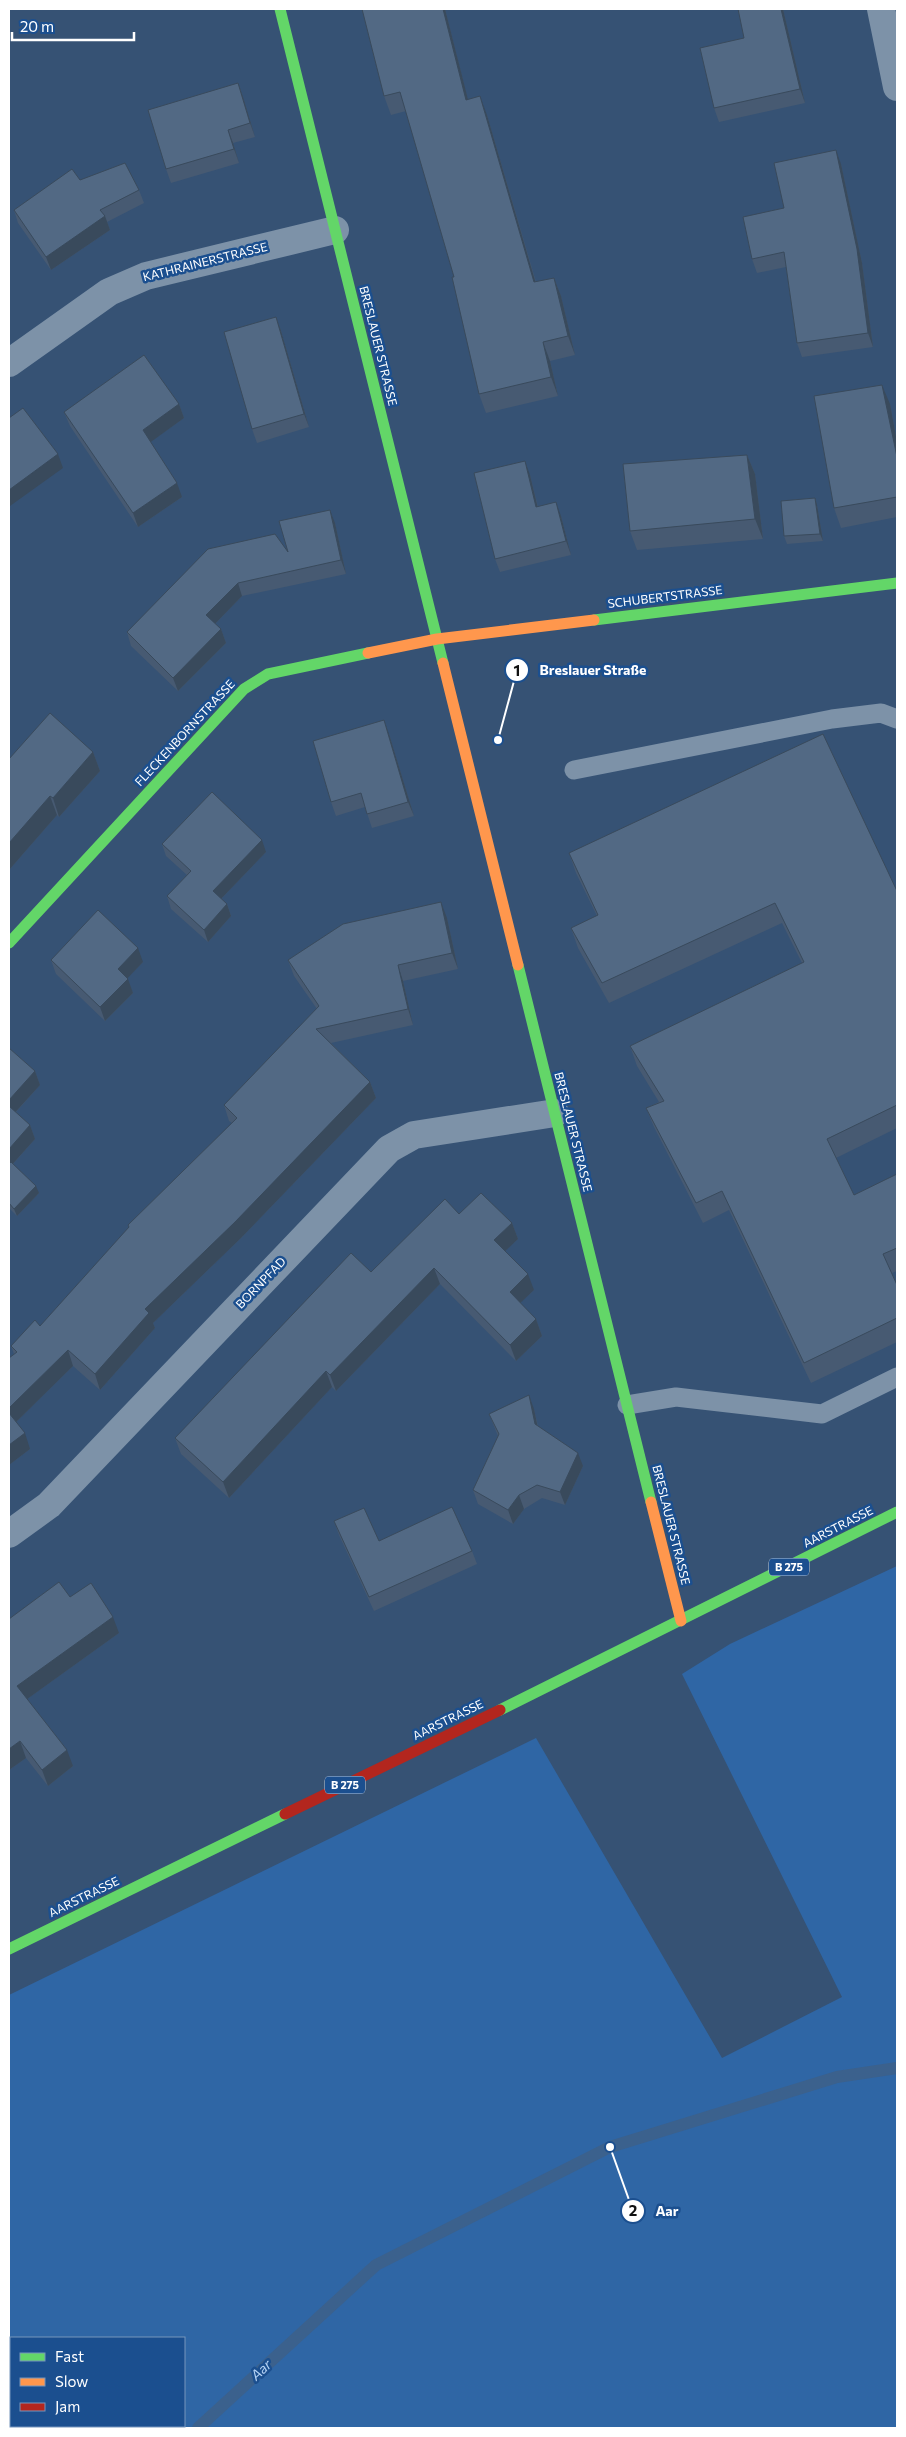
<svg xmlns="http://www.w3.org/2000/svg" width="906" height="2437" viewBox="0 0 906 2437" font-family="Commissioner,sans-serif">
  <rect width="100%" height="100%" fill="#365274"/>
  <path fill="#2f66a5" fill-rule="evenodd" d="M897 1566V2428H9V1995L536 1738 722 2058 842 1997 682 1674 730 1644ZM11 2338H184V2426H11Z"/>
  <g fill="none" stroke-linecap="round" stroke-linejoin="round">
    <path stroke="#3b618d" stroke-width="12" d="M198 2428 376 2265 610 2147 837 2077 897 2068"/>
    <g stroke="#7d92a8" stroke-width="19">
      <path d="M574 770 832 719 881 713 897 719"/>
      <path d="M627 1405 676 1397 822 1414 897 1377"/>
    </g>
    <g stroke="#7d92a8" stroke-width="28">
      <path d="M881 9 897 87"/>
      <path d="M9 363 109 292 146 276 335 230"/>
      <path d="M9 1534 49 1505 389 1149 414 1135 555 1113"/>
    </g>
    <g stroke="#63d668" stroke-width="11">
      <path d="M280 9 443 663"/>
      <path d="M594 620 897 583"/>
      <path d="M9 943 244 689 268 674 368 653"/>
      <path d="M518 965 651 1502"/>
      <path d="M500 1710 897 1512"/>
      <path d="M9 1949 285 1814"/>
    </g>
    <g stroke="#ff974d" stroke-width="11">
      <path d="M368 653 437 639 594 620"/>
      <path d="M443 663 518 965"/>
      <path d="M651 1502 681 1621"/>
    </g>
    <path stroke="#b3261e" stroke-width="11" d="M285 1814 500 1710"/>
  </g>
  <g fill="#475a72">
    <path d="M362 9H445L468 100 487 115 536 282 554 278 561 296 575 355 550 361 558 396 486 413 479 394 454 277 406 111 391 115 384 96Z"/>
    <path d="M783 9 805 103 719 122 714 108 744 38Z"/>
    <path d="M238 83 243 97 255 137 233 143 239 163 171 183 166 169Z"/>
    <path d="M841 164 862 263 873 347 802 357 797 343 786 267 757 273 752 259 784 208Z"/>
    <path d="M80 180 139 190 144 203 107 222 110 230 51 270 18 223 14 210Z"/>
    <path d="M276 317 281 331 309 427 257 443 252 429Z"/>
    <path d="M179 404 184 418 150 442 182 497 138 527 70 426 64 412Z"/>
    <path d="M890 404 897 442V517L841 528 834 508Z"/>
    <path d="M747 455 755 474 763 539 637 550 630 531Z"/>
    <path d="M530 475 538 507 561 516 571 555 500 572 495 559Z"/>
    <path d="M815 498 817 505 823 541 787 544 784 536Z"/>
    <path d="M335 523 346 574 242 596 215 624 221 629 226 643 178 691 131 646 127 632 288 552Z"/>
    <path d="M389 734 414 816 372 828 365 807 336 816 331 802Z"/>
    <path d="M93 752 100 771 59 817 57 815 9 870V759Z"/>
    <path d="M162 844 266 852 221 899 227 904 231 916 208 942 171 909 167 896 187 875 166 856Z"/>
    <path d="M569 853 897 891V1128L836 1158 854 1195 897 1174V1271L892 1273 897 1285V1342L811 1383 729 1210 703 1223 654 1127 646 1108 659 1102 637 1066 630 1046 802 963 782 923 609 1003 578 948 571 928 597 916 576 873Z"/>
    <path d="M447 918 458 969 403 981 413 1025 331 1043 370 1082 376 1098 241 1238 153 1323 155 1328 100 1390 73 1366 16 1422 30 1449 9 1465V1358L14 1354 11 1346 40 1326 129 1227 128 1225 232 1123 229 1121 224 1105 317 1009 294 976 288 960Z"/>
    <path d="M51 960 143 962 127 978 133 993 105 1021 56 974Z"/>
    <path d="M9 1048 35 1071 40 1085 16 1112 30 1125 35 1139 13 1164 39 1193 17 1216 9 1208Z"/>
    <path d="M459 1214 512 1223 518 1239 505 1251 534 1290 520 1303 536 1319 542 1336 516 1361 440 1284 336 1391 332 1387 229 1498 181 1454 175 1438 371 1272Z"/>
    <path d="M534 1409 538 1426 583 1466 565 1505 542 1498 524 1509 513 1524 478 1504 473 1490 498 1436 489 1414Z"/>
    <path d="M334 1521 379 1541 472 1551 477 1564 374 1611 339 1535Z"/>
    <path d="M70 1597 119 1633 27 1699 73 1766 48 1786 26 1758 9 1770V1619Z"/>
  </g>
  <g fill="#394a5c">
    <path d="M443 9H445L473 119 466 100Z"/>
    <path d="M781 9H783L805 103 800 89Z"/>
    <path d="M238 83 243 97 255 137 250 123Z"/>
    <path d="M480 96 487 115 541 301 534 282Z"/>
    <path d="M228 130 233 143 239 163 234 149Z"/>
    <path d="M836 150 841 164 862 263 873 347 868 333Z"/>
    <path d="M105 216 110 230 51 270 46 257Z"/>
    <path d="M554 278 561 296 575 355 568 336Z"/>
    <path d="M276 317 281 331 309 427 304 414Z"/>
    <path d="M543 342 550 361 558 396 551 377Z"/>
    <path d="M882 385 890 404 897 442V457Z"/>
    <path d="M179 404 184 418 148 444 143 430Z"/>
    <path d="M58 454 63 468 10 506 9 502V490Z"/>
    <path d="M747 455 755 474 763 539 755 519Z"/>
    <path d="M525 461 530 475 541 521 536 507Z"/>
    <path d="M177 483 182 497 138 527 133 513Z"/>
    <path d="M815 498 817 505 823 541 820 534Z"/>
    <path d="M556 502 561 516 571 555 566 541Z"/>
    <path d="M330 510 335 523 346 574 341 560Z"/>
    <path d="M238 583 242 596 211 628 206 615Z"/>
    <path d="M221 629 226 643 178 691 173 678Z"/>
    <path d="M384 720 389 734 414 816 408 802Z"/>
    <path d="M93 752 100 771 59 817 53 798Z"/>
    <path d="M50 796 57 815 9 870V843Z"/>
    <path d="M262 840 266 852 217 903 213 891Z"/>
    <path d="M441 902 447 918 458 969 452 953Z"/>
    <path d="M227 904 231 916 208 942 204 930Z"/>
    <path d="M138 948 143 962 123 983 118 969Z"/>
    <path d="M398 965 403 981 413 1025 408 1009Z"/>
    <path d="M128 979 133 993 105 1021 100 1007Z"/>
    <path d="M35 1071 40 1085 11 1117 9 1111V1100Z"/>
    <path d="M370 1082 376 1098 241 1238 153 1323 155 1328 100 1390 95 1374 145 1309Z"/>
    <path d="M30 1125 35 1139 10 1167 9 1164V1149Z"/>
    <path d="M36 1186 39 1193 17 1216 14 1209Z"/>
    <path d="M512 1223 518 1239 500 1256 494 1240Z"/>
    <path d="M434 1268 440 1284 336 1391 330 1375Z"/>
    <path d="M528 1274 534 1290 515 1308 510 1292Z"/>
    <path d="M536 1319 542 1336 516 1361 510 1345Z"/>
    <path d="M68 1350 73 1366 12 1426 9 1416V1408Z"/>
    <path d="M326 1371 332 1387 229 1498 223 1482Z"/>
    <path d="M529 1395 534 1409 540 1438 535 1424Z"/>
    <path d="M25 1433 30 1449 9 1465V1445Z"/>
    <path d="M578 1453 583 1466 565 1505 560 1492Z"/>
    <path d="M519 1495 524 1509 513 1524 508 1510Z"/>
    <path d="M113 1617 119 1633 23 1702 17 1686Z"/>
    <path d="M20 1741 26 1758 9 1770V1749Z"/>
    <path d="M67 1750 73 1766 48 1786 42 1770Z"/>
  </g>
  <g fill="#526984" stroke="#394a5c">
    <path d="M362 9H443L466 100 480 96 534 282 554 278 568 336 543 342 551 377 479 394 452 277H454L400 92 384 96Z"/>
    <path d="M738 9H781L800 89 714 108 700 48 744 38Z"/>
    <path d="M238 83 250 123 228 130 234 149 166 169 148 110Z"/>
    <path d="M836 150 857 249 868 333 797 343 784 252 752 259 743 217 784 208 774 163Z"/>
    <path d="M125 163 139 190 100 210 105 216 46 257 14 210 72 169 80 180Z"/>
    <path d="M276 317 304 414 252 429 224 332Z"/>
    <path d="M144 355 179 404 143 430 177 483 133 513 64 412Z"/>
    <path d="M882 385 897 457V497L834 508 814 396Z"/>
    <path d="M23 408 58 454 9 490V418Z"/>
    <path d="M747 455 755 519 630 531 623 464Z"/>
    <path d="M525 461 536 507 556 502 566 541 495 559 474 473Z"/>
    <path d="M815 498 820 534 784 536 781 501Z"/>
    <path d="M330 510 341 560 238 583 206 615 221 629 173 678 127 632 208 549 275 534 288 552 279 521Z"/>
    <path d="M50 713 93 752 53 798 50 796 9 843V759Z"/>
    <path d="M384 720 408 802 367 814 361 793 331 802 313 741Z"/>
    <path d="M823 734 897 891V1105L827 1139 854 1195 897 1174V1248L883 1254 897 1285V1318L804 1363 722 1191 696 1203 646 1108 664 1101 630 1046 804 962 775 903 602 983 571 928 598 915 569 853Z"/>
    <path d="M212 792 262 840 213 891 227 904 204 930 167 896 191 871 162 844Z"/>
    <path d="M441 902 452 953 398 965 408 1009 316 1029 370 1082 235 1222 145 1309 149 1313 95 1374 68 1350 9 1408V1358L17 1352 11 1346 35 1320 40 1326 129 1227 128 1225 237 1118 224 1105 319 1006 288 960 343 924Z"/>
    <path d="M98 910 138 948 118 969 128 979 100 1007 51 960Z"/>
    <path d="M9 1048 35 1071 9 1100Z"/>
    <path d="M9 1106 30 1125 9 1149Z"/>
    <path d="M11 1162 36 1186 14 1209 9 1203V1164Z"/>
    <path d="M481 1193 512 1223 494 1240 528 1274 510 1292 536 1319 510 1345 434 1268 330 1375 326 1371 223 1482 175 1438 351 1253 371 1272 445 1199 459 1214Z"/>
    <path d="M529 1395 535 1424 578 1453 560 1492 537 1485 519 1495 508 1510 473 1490 499 1434 489 1414Z"/>
    <path d="M9 1413 25 1433 9 1445Z"/>
    <path d="M452 1507 472 1551 369 1597 334 1521 364 1508 379 1541Z"/>
    <path d="M59 1582 70 1597 91 1583 113 1617 17 1686 67 1750 42 1770 20 1741 9 1749V1619Z"/>
  </g>
  <g text-anchor="middle" stroke-width="5" stroke-linejoin="round" paint-order="stroke">
    <g fill="#1b4f8f" stroke="#bbcadd" stroke-width="1">
      <rect x="769" y="1558.5" width="40" height="17" rx="4"/>
      <rect x="325" y="1776.5" width="40" height="17" rx="4"/>
    </g>
    <g font-size="11" font-weight="bold" fill="#fff">
      <text x="789" y="1571">B 275</text>
      <text x="345" y="1789">B 275</text>
    </g>
    <g font-size="12" fill="#fff" stroke="#1b4f8f">
      <text transform="translate(205 262) rotate(-14)" y="4">KATHRAINERSTRASSE</text>
      <text transform="translate(378 346) rotate(76)" y="4">BRESLAUER STRASSE</text>
      <text transform="translate(665 597) rotate(-7)" y="4">SCHUBERTSTRASSE</text>
      <text transform="translate(185 733) rotate(-47)" y="4">FLECKENBORNSTRASSE</text>
      <text transform="translate(573 1132) rotate(76)" y="4">BRESLAUER STRASSE</text>
      <text transform="translate(261 1283) rotate(-46)" y="4">BORNPFAD</text>
      <text transform="translate(671 1525) rotate(76)" y="4">BRESLAUER STRASSE</text>
      <text transform="translate(838 1527) rotate(-27)" y="4">AARSTRASSE</text>
      <text transform="translate(448 1720) rotate(-26)" y="4">AARSTRASSE</text>
      <text transform="translate(84 1897) rotate(-26)" y="4">AARSTRASSE</text>
    </g>
    <g font-size="14" font-style="italic" fill="#b5d3f5" stroke="#1b4f8f">
      <text transform="translate(261 2370) rotate(-43)" y="5">Aar</text>
    </g>
  </g>
  <path fill="none" stroke="#fff" stroke-width="2" d="M498 740L517 670M610 2147L633 2211"/>
  <g fill="#fff" stroke="#1b4f8f" stroke-width="2">
    <circle cx="498" cy="740" r="5"/>
    <circle cx="610" cy="2147" r="5"/>
    <circle cx="517" cy="670" r="12"/>
    <circle cx="633" cy="2211" r="12"/>
  </g>
  <g font-size="15" text-anchor="middle" font-weight="bold" fill="#111">
    <text x="517" y="676">1</text>
    <text x="633" y="2216">2</text>
  </g>
  <g font-size="14" text-anchor="middle" font-weight="bold" fill="#fff" stroke="#1b4f8f" stroke-width="5" stroke-linejoin="round" paint-order="stroke">
    <text x="593" y="675">Breslauer Straße</text>
    <text x="667" y="2216">Aar</text>
  </g>
  <rect width="906" height="2437" fill="none" stroke="#ffffff" stroke-width="20"/>
  <rect x="10" y="2337" width="175" height="90" fill="#1b4f8f" stroke="#7695bc"/>
  <rect x="20" y="2353" width="25" height="8" fill="#63d668" stroke="#7695bc"/>
  <text x="55" y="2362" font-size="15" fill="#ffffff">Fast</text>
  <rect x="20" y="2378" width="25" height="8" fill="#ff974d" stroke="#7695bc"/>
  <text x="55" y="2387" font-size="15" fill="#ffffff">Slow</text>
  <rect x="20" y="2403" width="25" height="8" fill="#b3261e" stroke="#7695bc"/>
  <text x="55" y="2412" font-size="15" fill="#ffffff">Jam</text>
  <path d="M12 32v8h122v-8" fill="none" stroke="#ffffff" stroke-width="2.5"/>
  <text x="20" y="32" font-size="15" fill="#ffffff" stroke="#1b4f8f" stroke-width="4" paint-order="stroke">20 m</text>
</svg>
